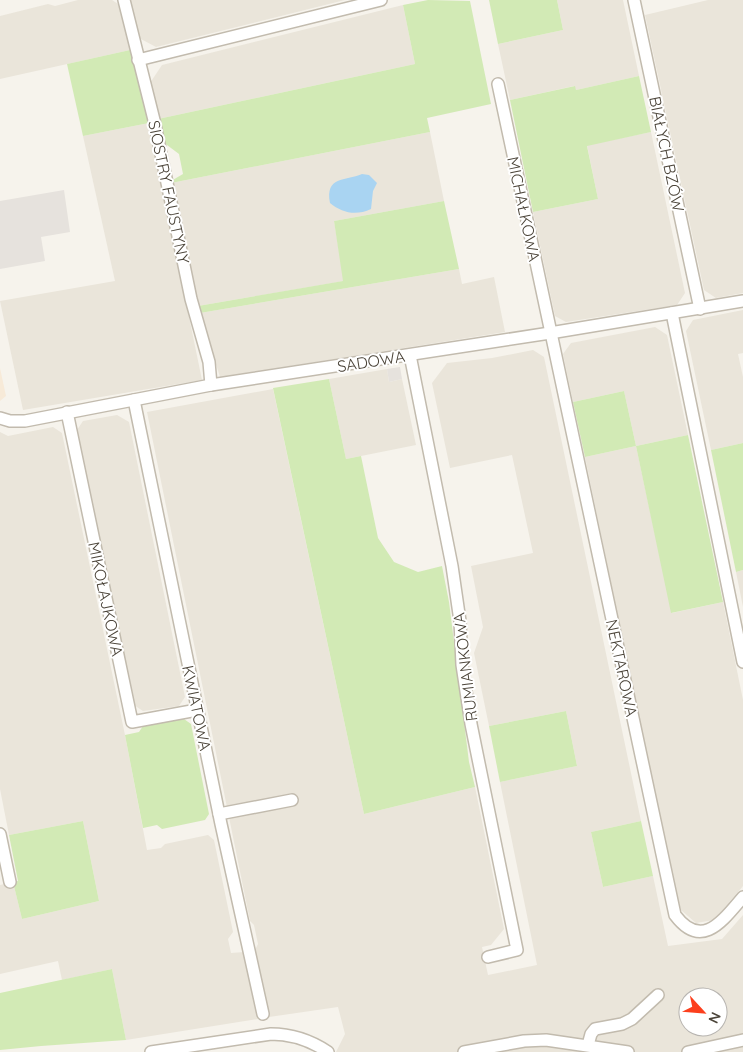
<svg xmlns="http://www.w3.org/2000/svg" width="743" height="1052" viewBox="0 0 743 1052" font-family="Quicksand,sans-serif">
  <rect width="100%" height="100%" fill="#f6f3ec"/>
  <g fill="#eae5da" fill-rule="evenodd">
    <path d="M78 0H112L118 4 130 50 0 79V16L48 4 55 6Z"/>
    <path d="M130 0H345L156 47 139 38Z"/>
    <path d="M557 0H623L639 76 576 90 574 86 510 100 498 44 563 30Z"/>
    <path d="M708 0H743V293L716 298 704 290 645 15Z"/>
    <path d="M403 5 415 64 158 119 150 83 162 65Z"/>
    <path d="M149 123 202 380 23 410 0 301 115 281 83 136Z"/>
    <path d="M430 132 444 201 334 221 344 281 198 306 171 183Z"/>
    <path d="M651 132 685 293 677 305 566 322 555 316 533 212 598 199 587 145Z"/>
    <path d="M459 269 462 284 494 277 505 332 220 377 200 313Z"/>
    <path d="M743 310V353L738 354 743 377V443L711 450 686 331 693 320Z"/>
    <path d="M655 327 667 335 688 435 636 446 672 613 723 602 743 700V886L714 920 696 923 681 910 669 864 585 457 636 446 624 391 573 402 563 354 571 343Z"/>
    <path d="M533 350 544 357 641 821 591 832 603 887 653 876 668 946 722 939 743 915V1052H336L345 1034 338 1007 269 1017 255 950 258 944 254 925 250 921 147 412 273 389 364 814 475 787 504 929 491 945 482 947 488 975 537 965 500 782 577 766 566 711 489 726 474 653 483 627 471 566 533 553 512 455 450 468 432 383 447 363 492 358ZM688 997H718V1027H688Z"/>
    <path d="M387 369 389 382 402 379 416 445 346 459 329 379Z"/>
    <path d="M117 415 129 422 185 697 179 706 143 711 134 705 77 430 83 421Z"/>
    <path d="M53 427 62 433 125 735 147 850 161 848 165 844 208 835 214 840 233 932 228 939 231 953 244 952 258 1019 126 1040 112 969 62 980 58 961 0 974V885L13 882 22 919 99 901 83 821 9 835 0 789V432L8 436Z"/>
    <path d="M743 570V607L736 572Z"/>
  </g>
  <path fill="#f7ead8" d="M0 368 6 396 0 401Z"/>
  <g fill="#e6e2dd">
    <path d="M64 190 70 232 41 237 45 261 0 269V201Z"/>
    <path d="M400 367 402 379 389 382 387 369Z"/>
  </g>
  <g fill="#d2eab5">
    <path d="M428 0 470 1 491 104 427 118 430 132 171 183V181L183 174 179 154 163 142 158 119 415 64 403 5Z"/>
    <path d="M489 0H557L563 30 498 44Z"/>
    <path d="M130 50 149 123 83 136 67 64Z"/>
    <path d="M639 76 651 132 587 146 598 199 533 212 510 100 575 86 576 90Z"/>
    <path d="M444 201 459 269 200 313 198 306 343 281 334 221Z"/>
    <path d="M329 379 346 459 361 456 378 538 394 562 418 572 442 566 449 602 469 762 475 787 364 814 273 388Z"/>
    <path d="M624 391 636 446 688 435 723 602 671 613 636 446 585 457 573 402Z"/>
    <path d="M743 443V570L736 572 711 450Z"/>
    <path d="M566 711 577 766 500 782 489 726Z"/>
    <path d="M184 719 191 724 209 814 205 820 162 829 157 825 143 828 125 735 139 732 143 726Z"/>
    <path d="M83 821 99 901 22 919 13 882 18 881 9 835Z"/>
    <path d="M641 821 653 876 603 887 591 832Z"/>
    <path d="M112 969 126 1040 41 1046 0 1050V993Z"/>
  </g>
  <path fill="#a9d4f2" d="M362 174 369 175 377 183 373 191 371 209C356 216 342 213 330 203 325 176 345 181 362 174Z"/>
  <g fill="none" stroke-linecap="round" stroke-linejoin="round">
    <defs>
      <g id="minor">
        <path d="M124 0 154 120 191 299 209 362 211 385"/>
        <path d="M634 0 700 309"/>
        <path d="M138 60 381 0"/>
        <path d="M498 84 675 915C702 951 723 920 743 897"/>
        <path d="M672 313 743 662"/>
        <path d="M410 355 452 566 460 621 462 665 471 724 517 950 488 957"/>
        <path d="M134 400 221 824 263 1014"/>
        <path d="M67 412 132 722 197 710"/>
        <path d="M0 418 10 421H25L211 385 550 333 743 301"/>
        <path d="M219 814 292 800"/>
        <path d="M0 834 10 882"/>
        <path d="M588 1045 591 1034 595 1029 622 1024 632 1019 658 995"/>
        <path d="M151 1052 271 1034C292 1034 310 1040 328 1052"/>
        <path d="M464 1052 524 1041 546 1040 628 1052"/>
        <path d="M688 1052 743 1040"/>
      </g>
    </defs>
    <use href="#minor" stroke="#c2bbae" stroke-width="14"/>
    <use href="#minor" stroke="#fff" stroke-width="11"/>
  </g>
  <g text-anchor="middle" stroke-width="4" stroke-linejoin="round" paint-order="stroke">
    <g font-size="16" fill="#4b4439" stroke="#fff">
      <text transform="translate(667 154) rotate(78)" y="6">BIAŁYCH BZÓW</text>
      <text transform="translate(169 192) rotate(78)" y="6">SIOSTRY FAUSTYNY</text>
      <text transform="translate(524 209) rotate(78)" y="6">MICHAŁKOWA</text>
      <text transform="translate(371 361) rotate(-9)" y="6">SADOWA</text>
      <text transform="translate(106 599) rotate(78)" y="6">MIKOŁAJKOWA</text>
      <text transform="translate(465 667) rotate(-97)" y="6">RUMIANKOWA</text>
      <text transform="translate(622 668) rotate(78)" y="6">NEKTAROWA</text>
      <text transform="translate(197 708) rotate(78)" y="6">KWIATOWA</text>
    </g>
  </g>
  <g transform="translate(703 1012) rotate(116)"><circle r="24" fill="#ffffff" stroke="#b7b4b0"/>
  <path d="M0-4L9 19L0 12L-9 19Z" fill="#fc3f1d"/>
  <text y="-8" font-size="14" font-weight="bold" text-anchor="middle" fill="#4b4439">N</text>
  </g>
</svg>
